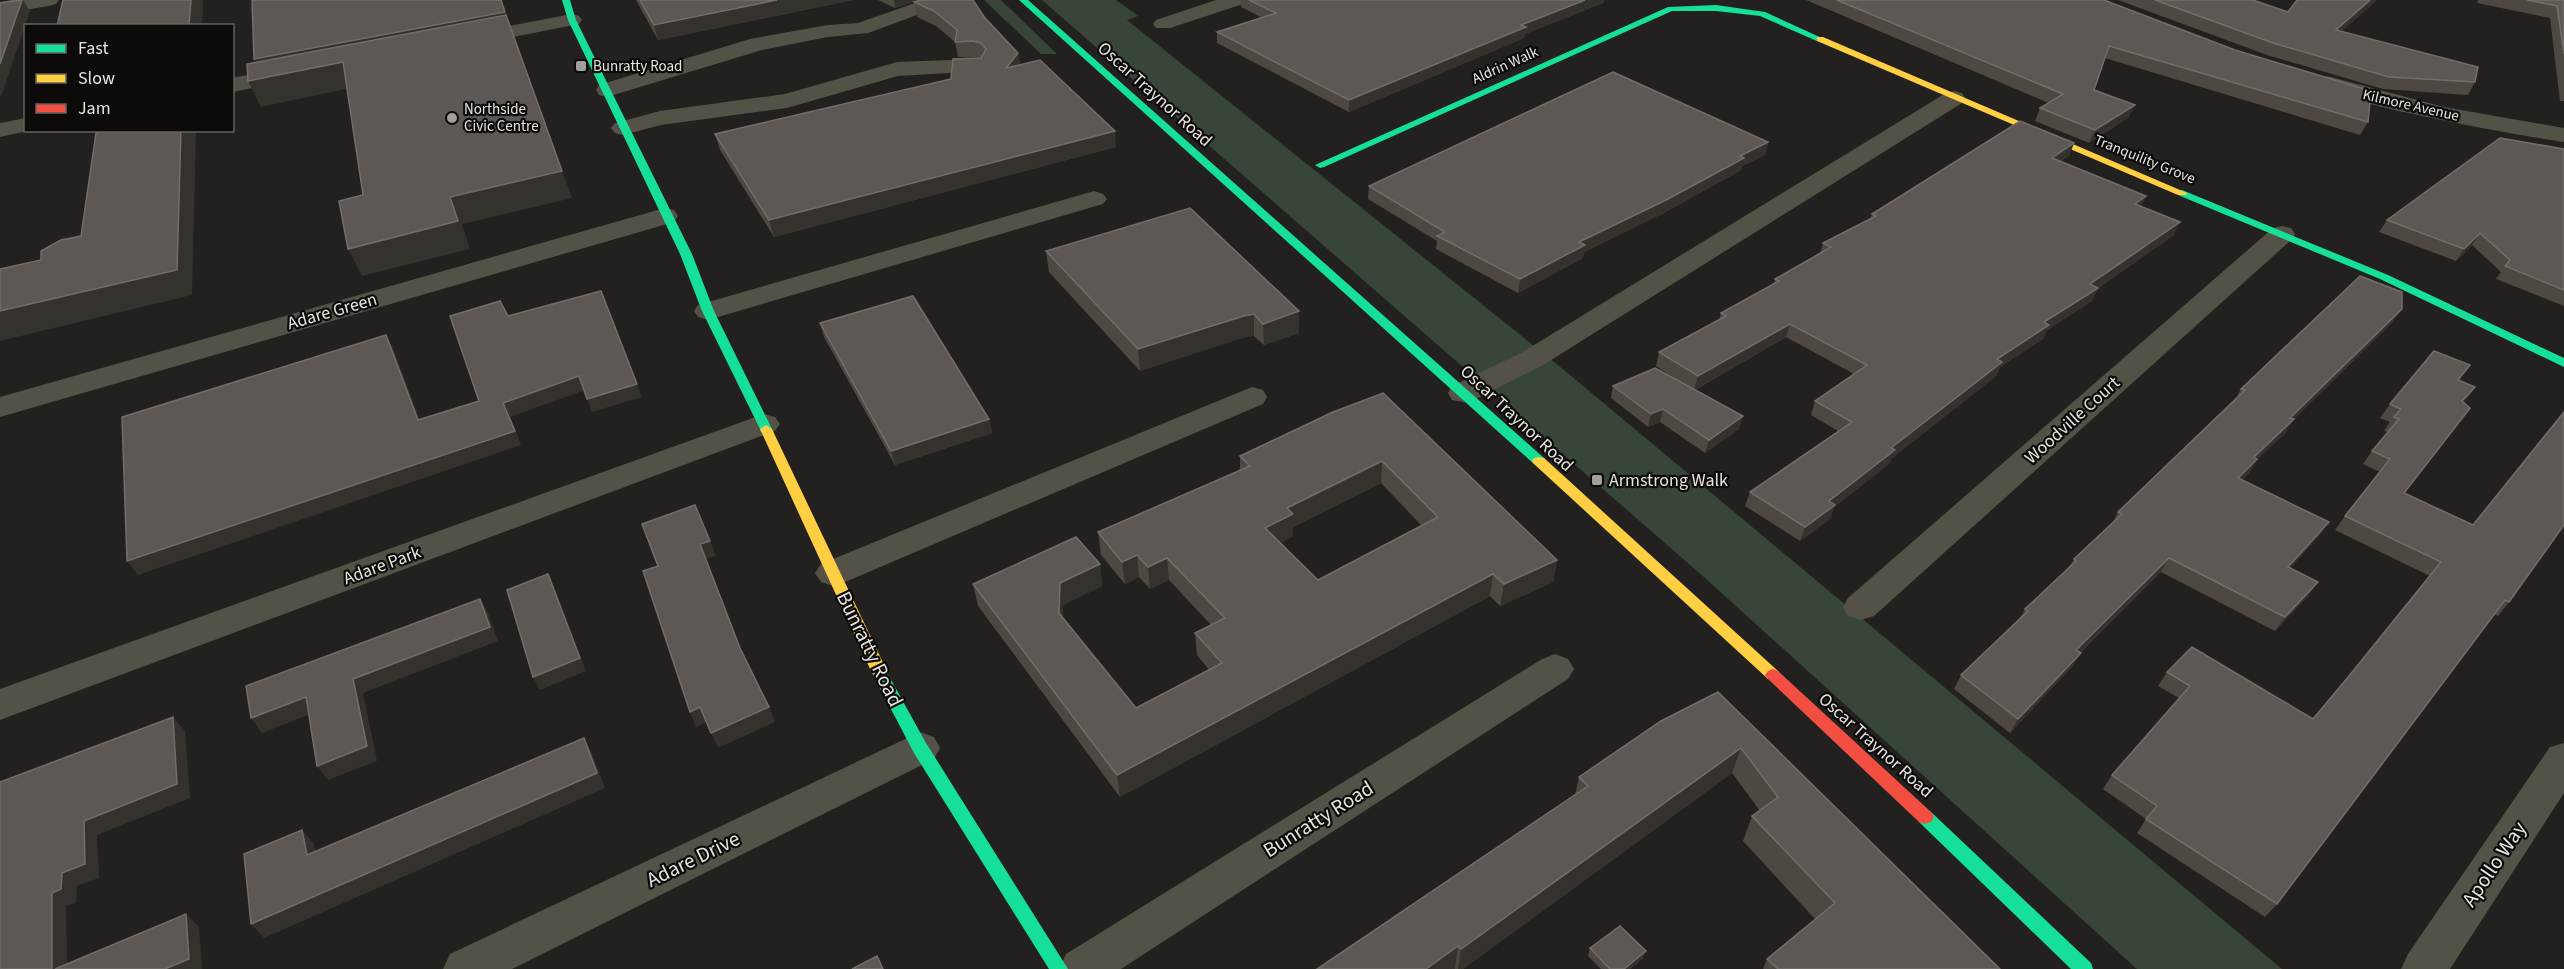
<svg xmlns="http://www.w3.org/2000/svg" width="2564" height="969" viewBox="0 0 2564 969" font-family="'Source Sans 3',sans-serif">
  <rect width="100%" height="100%" fill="#23211f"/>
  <g fill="#374639">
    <path d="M984 0H1001L1057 54H1041Z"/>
    <path d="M1042 0H1116L1138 16 1127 20 1564 370 2282 969H2137L1705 578Z"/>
  </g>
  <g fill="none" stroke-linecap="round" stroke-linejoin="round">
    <g fill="#545147" fill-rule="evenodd">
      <path d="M11 0H59L56 4 49 6 0 14V2Z"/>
      <path d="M1216 0H1246L1243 4 1170 28H1156L1153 24 1156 20Z"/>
      <path d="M918 2 925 4 928 8 925 12 868 33 828 37 762 50 607 97 599 95 596 90 599 85 750 39 828 25 858 23Z"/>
      <path d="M572 14 579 16 582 20 579 24 468 46 460 45 457 40 460 35 468 34Z"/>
      <path d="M975 59 983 61 986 66 983 71 898 76 787 108 661 125 623 135 615 133 611 128 615 123 660 111 785 94 897 62Z"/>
      <path d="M290 67 298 69 301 74 298 79 232 92V78Z"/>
      <path d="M2327 76 2444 107 2564 128V142C2529 137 2330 103 2316 83L2319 78Z"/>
      <path d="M1954 91 1962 93 1965 98 1962 103 1543 365 1474 400 1463 402 1452 400 1448 393 1452 386 1521 353 1946 93Z"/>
      <path d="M26 118V130H32L0 137V123Z"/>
      <path d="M1094 191 1103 194 1107 199 1103 204 718 317 708 320 698 317 694 311 698 305Z"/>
      <path d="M665 208 674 210 678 216 674 222 0 417V397Z"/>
      <path d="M2282 226 2291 228 2295 234 2291 240 1874 616 1861 620 1848 616 1843 607 1848 598 2273 228Z"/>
      <path d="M1252 387 1263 390 1267 397 1263 404 845 582 833 586 821 582 815 573 821 564Z"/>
      <path d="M764 414 775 417 780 424 775 431 0 720V689Z"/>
      <path d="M1555 654 1568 659 1574 669 1568 679 1121 969H1059L1066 954 1542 659Z"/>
      <path d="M920 732 934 737 940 748 934 759 512 969H443L450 954Z"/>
      <path d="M2564 743V793L2450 969H2401L2408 954 2550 747Z"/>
    </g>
    <g fill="#16e098" fill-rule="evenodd">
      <path d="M562 0H570L576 20 692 254 714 311 772 429 771 432H761L760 429 702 311 680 254 568 20Z"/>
      <path d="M1019 0H1028L1544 458 1546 461 1544 464H1534Z"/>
      <path d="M1716 5 1765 12 1824 39 1817 41 1760 16 1716 11H1672L1324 167 1320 168 1315 165 1668 7Z"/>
      <path d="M2182 190 2388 275 2564 358V367L2380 279 2178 195V191Z"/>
      <path d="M879 665 884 667 926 743 1068 969H1049L914 753 871 671 874 667Z"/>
      <path d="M1925 810 1931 812 2091 963 2093 969H2071L1919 822 1916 817 1919 812Z"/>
    </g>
    <g fill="#ffcf43" fill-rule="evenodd">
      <path d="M1817 37H1823L2187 193 2186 195H2178L1817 41Z"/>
      <path d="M766 425 772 429 887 671 884 675 879 677 874 675 871 671 760 429Z"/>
      <path d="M1539 457 1544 458 1778 671 1781 675 1778 679 1773 681 1768 679 1534 464 1532 461 1534 458Z"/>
    </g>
    <path fill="#f24e42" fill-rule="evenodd" d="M1773 669 1778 671 1931 812 1934 817 1931 822 1925 824 1919 822 1768 679 1765 675 1768 671Z"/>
  </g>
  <g fill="#4d4842" fill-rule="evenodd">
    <path d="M636 0H853L658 40Z"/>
    <path d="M878 0H918L895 8Z"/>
    <path d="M919 0H973L985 18 1018 53 1020 65 1116 147 774 237 720 150 715 134 951 79 979 58 976 57H958L955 42 936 26 917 17 914 2 920 0Z"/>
    <path d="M1241 0H1604L1603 3 1525 34 1524 38 1349 112 1217 43V32L1263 18 1241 7Z"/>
    <path d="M1806 0H2104L2368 122 2360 135 2105 58 2094 90 2129 117 2089 143 2035 121 2040 108 2049 103Z"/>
    <path d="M2118 0H2253L2288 12 2297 0H2377L2342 31 2475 82 2468 95 2383 89 2267 55Z"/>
    <path d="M2478 0H2564V101H2560L2550 18 2477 3Z"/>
    <path d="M1768 142 1765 155 1742 166 1741 170 1664 213 1584 252 1583 258 1518 293 1436 249 1437 241 1368 199 1369 186Z"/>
    <path d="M2074 143 2069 156 2061 161 2146 196 2141 206 2174 235 2098 288 2092 301 2047 330 2043 339 2000 367 1996 376 1892 458 1889 464 1834 507 1830 519 1800 541 1745 506 1750 492 1838 431 1811 415 1815 401 1854 374 1786 337 1695 390 1743 416 1739 429 1705 453 1660 422 1648 427 1611 398 1613 386 1685 385 1656 366 1659 352 1719 320 1721 313 1774 284 1775 279 1820 254 1823 243 1870 219 1872 214Z"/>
    <path d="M2564 149V306L2496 279 2501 272 2472 245 2456 261 2379 232 2387 220Z"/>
    <path d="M1190 208 1299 333 1264 345 1254 336 1245 337 1140 371 1049 272 1046 251Z"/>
    <path d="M2393 322 2294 419 2285 433 2256 461 2249 473 2242 480 2319 536 2290 568 2318 582 2308 596 2275 631 2161 572 2080 653 2072 667 2010 733 1954 689 1961 675 2019 620 2025 609 2069 568 2074 559 2112 524 2118 512 2235 400 2241 389Z"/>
    <path d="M820 323 989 419 992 433 895 465 824 337Z"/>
    <path d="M2459 380 2475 387 2463 403 2405 493 2509 602 2498 616 2494 614 2277 904 2265 917 2137 833 2146 819 2103 789 2112 775 2179 698 2158 686 2167 672 2313 719 2349 676 2430 576 2335 530 2345 516 2380 472 2363 464 2372 451 2388 432 2384 431 2390 422 2380 418 2390 404Z"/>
    <path d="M1333 412 1557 560 1553 582 1500 606 1490 596 1120 797 978 606 973 584 1100 564 1102 586 1063 605V618L1136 708 1209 670 1197 655 1195 633 1211 625 1169 580 1150 589 1139 577 1125 584 1101 555 1098 532 1240 470V456ZM1381 483 1422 526 1318 580 1280 543 1293 536V527Z"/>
    <path d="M1718 692 2000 969H1763L1767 959 1815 919 1743 841 1752 816 1760 811 1732 773 1463 969H1317L1575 795 1579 777Z"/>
    <path d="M1590 948 1643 958 1630 969H1601L1588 956Z"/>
  </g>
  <g fill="#35312d">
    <path d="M23 0 30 11 2 94 0 96V64Z"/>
    <path d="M191 0H203L202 26H189Z"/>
    <path d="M501 0 572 198 462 224 470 249 362 276 348 249 450 197 509 24 260 70 254 59Z"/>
    <path d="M777 0H853L658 40 654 25Z"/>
    <path d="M894 0H918L895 8Z"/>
    <path d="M1585 0H1604L1603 3 1525 34 1524 38 1349 112V100L1521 25Z"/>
    <path d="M2370 0H2377L2330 42 2336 30Z"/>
    <path d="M1018 53 1021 68H1006Z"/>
    <path d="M343 62 355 87 261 107 248 81Z"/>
    <path d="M2135 105 2129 117 2089 143 2095 130Z"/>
    <path d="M181 130H196L192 295 0 341V311L177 270Z"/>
    <path d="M1115 131 1116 147 774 237 769 220Z"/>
    <path d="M1768 142 1765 155 1742 166 1741 170 1664 213 1584 252 1583 258 1518 293 1520 279 1579 242 1740 156Z"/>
    <path d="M2074 143 2069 156 2047 170 2052 158Z"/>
    <path d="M2146 196 2140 209 2135 204Z"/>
    <path d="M2180 222 2174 235 2093 291 2098 288 2092 301 2047 330 2043 339 2000 367 1996 376 1892 458 1889 464 1834 507 1830 519 1800 541 1805 527 1829 501 1997 359 2090 284Z"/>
    <path d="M2480 233 2472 245 2456 261 2464 249Z"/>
    <path d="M606 304 642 397 592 412 587 399Z"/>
    <path d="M2402 309 2393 322 2294 419 2285 433 2256 461 2249 473 2229 492 2238 478 2254 457 2290 418Z"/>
    <path d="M1299 311V333L1264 345 1263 324Z"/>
    <path d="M1254 314V336L1245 337 1140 371 1138 349 1244 316Z"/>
    <path d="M1790 324 1786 337 1694 390 1698 376Z"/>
    <path d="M386 335 393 348 425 434 418 420Z"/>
    <path d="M579 376 585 390 510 417 521 445 138 575 127 561 503 403Z"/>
    <path d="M2475 387 2465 401 2452 415 2462 401Z"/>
    <path d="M1663 409 1660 422 1648 427 1651 414Z"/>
    <path d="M1743 416 1739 429 1705 453 1709 440Z"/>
    <path d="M989 419 992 433 895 465 891 451Z"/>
    <path d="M1382 461 1381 483 1293 527V536L1265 550V528L1287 508Z"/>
    <path d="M2329 522 2319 536 2278 581 2288 567Z"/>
    <path d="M710 541 716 556 706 559 700 544Z"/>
    <path d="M1137 555 1139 577 1125 584 1122 562Z"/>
    <path d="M1167 558 1169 580 1150 589 1148 567Z"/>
    <path d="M2169 558 2161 572 2068 664 2076 650Z"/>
    <path d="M1557 560 1553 582 1500 606 1504 584Z"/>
    <path d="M1100 564 1102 586 1063 605 1062 636 1059 613 1060 583Z"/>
    <path d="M548 574 554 587 586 671 540 690 533 677Z"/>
    <path d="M1493 574 1490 596 1120 797 1117 775Z"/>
    <path d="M2318 582 2308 596 2275 631 2285 617Z"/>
    <path d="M480 599 488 613 498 641 363 693 377 761 328 780 317 766 353 679Z"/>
    <path d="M2081 653 2072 667 2010 733 2018 719Z"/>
    <path d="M306 697 316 712 262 733 251 718Z"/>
    <path d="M700 707 706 722 696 727 690 712Z"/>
    <path d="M769 707 775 722 718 748 711 733Z"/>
    <path d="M173 717 185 731 190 798 97 835 99 878 77 886 76 903 66 906 67 969H52V893L62 873 84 821Z"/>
    <path d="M584 738 592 753 605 788 264 938 251 924Z"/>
    <path d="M1741 748 1732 773 1463 969H1458L1461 949Z"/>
    <path d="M302 830 314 844 319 870 307 855Z"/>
    <path d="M186 914 199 927 202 969H165Z"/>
    <path d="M1458 946 1455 969H1426Z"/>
    <path d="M1646 951 1643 958 1630 969H1624Z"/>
  </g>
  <g fill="#5d5853" stroke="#726e69" stroke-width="1.5" fill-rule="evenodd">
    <path d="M22 0 0 64V3Z"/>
    <path d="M63 0H191L189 26H57Z"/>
    <path d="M252 0H501L505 12 254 59Z"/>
    <path d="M640 0H777L654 25Z"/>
    <path d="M921 0H973L985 18 1018 53 1006 68 1040 60 1115 131 769 220 715 134 951 79 953 59 981 58 986 49 981 43 973 41 955 42 957 30 934 11 914 2Z"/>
    <path d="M1249 0H1585L1521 25 1526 27 1349 100 1217 32 1276 13Z"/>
    <path d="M1837 0H2104L2235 50 2371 91 2368 122 2109 46 2094 90 2135 105 2095 130 2040 108 2063 94Z"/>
    <path d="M2155 0H2253L2288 12 2297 0H2370L2336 30 2478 67 2475 82 2389 77 2273 43Z"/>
    <path d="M2527 0H2564V54L2557 6Z"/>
    <path d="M506 15 562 171 450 197 458 221 348 249 339 201 363 195 343 62 248 81 247 64Z"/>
    <path d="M1613 72 1768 142 1740 156 1744 158 1666 200 1579 242 1585 245 1520 279 1437 236 1445 232 1369 186Z"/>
    <path d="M2020 121 2074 143 2052 158 2146 196 2135 204 2180 222 2090 284 2098 288 2044 322 2049 325 1997 359 2002 362 1891 448 1895 450 1829 501 1835 505 1805 527 1750 492 1852 422 1815 401 1867 365 1790 324 1698 376 1659 352 1726 316 1721 313 1779 281 1775 279 1831 247 1823 243 1876 216 1872 214Z"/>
    <path d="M109 130H181L177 270 0 311V269L41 260V251L61 240 81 236 96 133Z"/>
    <path d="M2500 138 2564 149V290L2505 266 2510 260 2480 233 2464 249 2387 220Z"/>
    <path d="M1190 208 1299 311 1263 324 1254 314 1244 316 1138 349 1046 251Z"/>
    <path d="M2360 276 2402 292V309L2290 418 2294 419 2254 457 2257 459 2238 478 2329 522 2288 567 2318 582 2285 617 2169 558 2076 650 2081 653 2018 719 1961 675 2028 611 2025 609 2076 561 2074 559 2122 514 2118 512 2245 390 2241 389Z"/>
    <path d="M601 291 637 384 587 399 579 376 503 403 515 431 127 561 122 417 386 335 418 420 479 401 450 316 500 301 508 316Z"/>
    <path d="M913 296 989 419 891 451 820 323Z"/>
    <path d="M2434 351 2470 365 2458 380 2475 387 2462 401 2470 408 2404 493 2473 525 2564 412V525L2509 602 2505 600 2277 904 2146 819 2157 806 2112 775 2190 686 2167 672 2192 647 2313 719 2349 676 2441 562 2345 516 2390 459 2372 451 2399 419 2394 417 2401 409 2390 404Z"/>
    <path d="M1655 368 1743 416 1709 440 1663 409 1651 414 1613 386Z"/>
    <path d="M1383 393 1557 560 1504 584 1493 574 1117 775 973 584 1076 537 1100 564 1060 583 1059 613 1136 708 1222 663 1195 633 1225 618 1167 558 1148 567 1137 555 1122 562 1098 532 1250 466 1240 456 1333 412ZM1382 461 1438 517 1318 580 1265 528 1293 514 1287 508Z"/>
    <path d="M695 505 710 541 700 544 740 648 769 707 711 733 700 707 690 712 643 571 658 566 642 524Z"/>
    <path d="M548 574 580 658 533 677 507 590Z"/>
    <path d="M480 599 490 627 353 679 367 746 317 766 306 697 251 718 246 686Z"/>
    <path d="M1718 692 2000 969H1778L1767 959 1835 903 1752 816 1778 797 1741 748 1461 949 1458 946 1426 969H1317L1588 786 1579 777 1661 721Z"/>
    <path d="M173 717 177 784 84 821 85 864 62 873 61 889 52 893V969H0V782Z"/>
    <path d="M584 738 597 773 251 924 244 854 302 830 307 855Z"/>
    <path d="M186 914 189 959 165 969H55Z"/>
    <path d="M1620 926 1646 951 1624 969H1610L1590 948Z"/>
    <path d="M877 956 883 969H852Z"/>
  </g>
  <g fill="#a29f9d" stroke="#0d0b09" stroke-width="2">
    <rect x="575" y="60" width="12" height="12" rx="3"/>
    <circle cx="452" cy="118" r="6"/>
    <rect x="1591" y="474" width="12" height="12" rx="3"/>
  </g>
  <g text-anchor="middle" stroke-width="4.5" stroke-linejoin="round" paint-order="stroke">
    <g font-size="15" fill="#e6e3e1" stroke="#0d0b09">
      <text transform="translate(1505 65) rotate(-24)" y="5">Aldrin Walk</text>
      <text transform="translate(2411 105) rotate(13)" y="5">Kilmore Avenue</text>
      <text transform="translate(2145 159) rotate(22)" y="5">Tranquility Grove</text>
    </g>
    <g font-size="15" fill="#e6e3e1" stroke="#0d0b09" text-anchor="start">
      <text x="593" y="71">Bunratty Road</text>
      <text x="464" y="114">Northside<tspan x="464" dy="17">Civic Centre</tspan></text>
    </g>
    <g font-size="18" fill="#e6e3e1" stroke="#0d0b09">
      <text transform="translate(1155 94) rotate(42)" y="6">Oscar Traynor Road</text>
      <text transform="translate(332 311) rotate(-16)" y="6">Adare Green</text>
      <text transform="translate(1517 418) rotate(43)" y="6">Oscar Traynor Road</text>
      <text transform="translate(2072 420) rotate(-42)" y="6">Woodville Court</text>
      <text transform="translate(382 565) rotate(-20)" y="6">Adare Park</text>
      <text transform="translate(1876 745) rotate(42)" y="6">Oscar Traynor Road</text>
    </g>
    <g font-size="18" fill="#e6e3e1" stroke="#0d0b09" text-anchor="start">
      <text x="1609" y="486">Armstrong Walk</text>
    </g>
    <g font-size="21" fill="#e6e3e1" stroke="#0d0b09">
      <text transform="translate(870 649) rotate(64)" y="7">Bunratty Road</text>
      <text transform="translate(1318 819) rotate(-32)" y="7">Bunratty Road</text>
      <text transform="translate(693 859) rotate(-26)" y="7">Adare Drive</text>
      <text transform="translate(2494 864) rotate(-56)" y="7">Apollo Way</text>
    </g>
  </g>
  <rect x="24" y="24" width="210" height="108" fill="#0d0b09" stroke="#64615f" stroke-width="1.5"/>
  <rect x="36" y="44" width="30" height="9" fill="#16e098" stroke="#64615f" stroke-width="1.5"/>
  <text x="78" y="54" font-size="18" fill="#e6e3e1">Fast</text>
  <rect x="36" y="74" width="30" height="9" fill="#ffcf43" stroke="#64615f" stroke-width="1.5"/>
  <text x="78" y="84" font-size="18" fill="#e6e3e1">Slow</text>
  <rect x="36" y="104" width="30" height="9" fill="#f24e42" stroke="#64615f" stroke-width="1.5"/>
  <text x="78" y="114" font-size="18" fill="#e6e3e1">Jam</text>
</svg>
